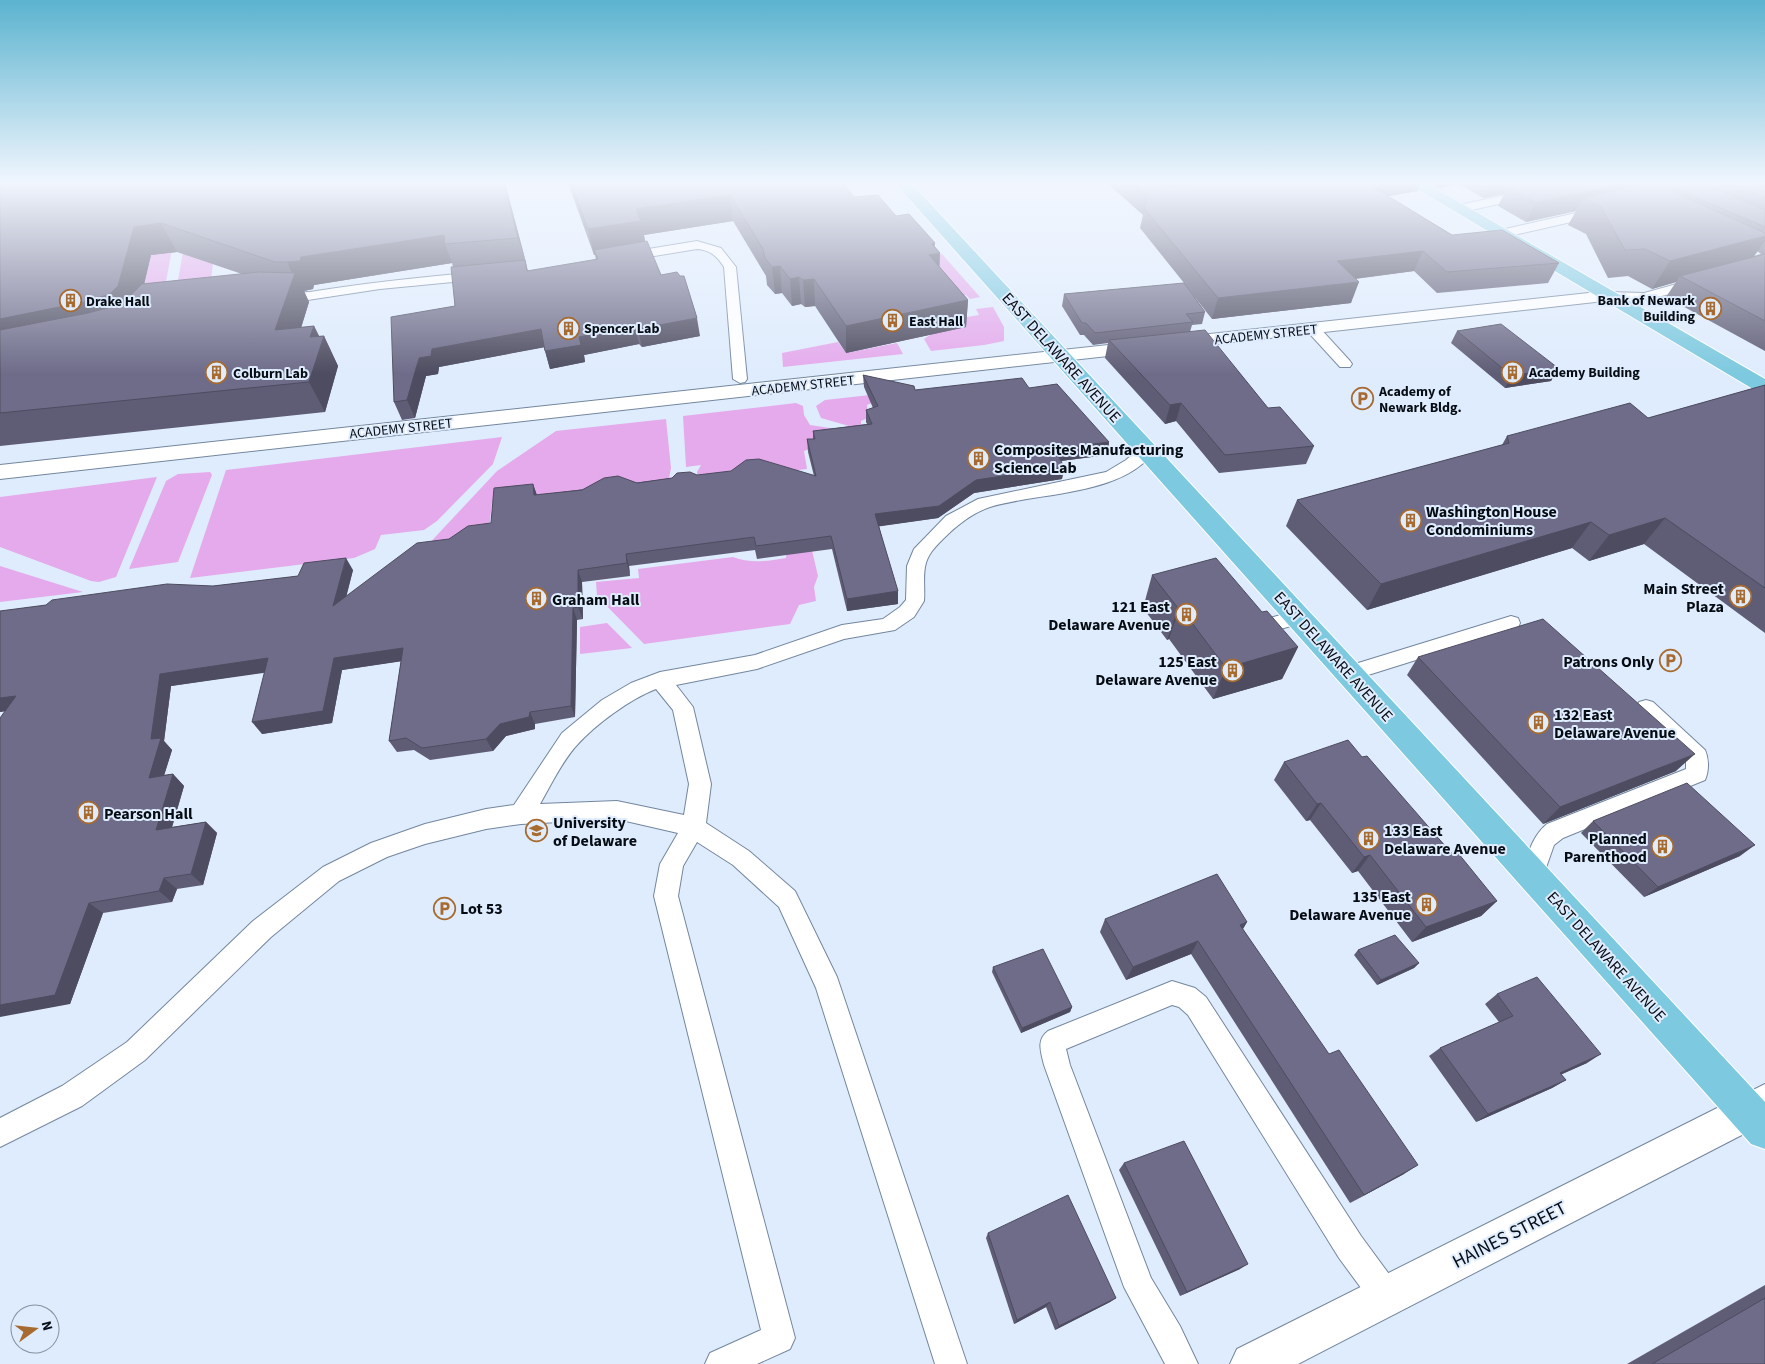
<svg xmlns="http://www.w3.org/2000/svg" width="1765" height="1364" viewBox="0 0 1765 1364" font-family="'Source Sans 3',sans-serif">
  <rect width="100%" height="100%" fill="#dfecfd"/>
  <g fill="#e4aaec">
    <path d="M173 244 164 292 137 316 153 247Z"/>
    <path d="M184 247 213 264 211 279 203 283 178 280Z"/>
    <path d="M942 254 980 297 970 299 966 295 953 297 923 258Z"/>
    <path d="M993 307 1004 327V341L984 345 931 351 924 339 964 313 967 317 979 315 976 309Z"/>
    <path d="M838 342 846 353 897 343 903 354 783 367 782 353Z"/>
    <path d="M879 394 880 399 867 405 868 418 861 421V427L856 428 821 418 816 406 825 400Z"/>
    <path d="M796 403 803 406 804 415 810 425 830 428 850 434 804 451 807 469 698 481 697 472 701 465 686 467 683 416Z"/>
    <path d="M666 419 671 468 668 483 545 497C536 490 501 495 492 502L489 531 424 549 497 471 556 431Z"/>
    <path d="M502 437 493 464 437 521 424 530 381 535 375 549 354 558 190 578 226 470Z"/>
    <path d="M210 472 212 475 178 562 129 569 166 481 178 474Z"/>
    <path d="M157 477 116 577 99 582 91 581 0 547V497Z"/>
    <path d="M811 546 818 576 814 587 816 601 799 605 790 624 644 644 597 596 596 582 639 578 638 569 733 557C751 564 767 561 786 558L787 550Z"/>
    <path d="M0 566 83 592 0 602Z"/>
    <path d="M607 623 632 648 580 654V627Z"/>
  </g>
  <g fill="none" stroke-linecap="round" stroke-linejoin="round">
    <defs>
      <g id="service">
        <path d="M1562 183H1582L1576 186 1459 213 1453 209 1459 205Z"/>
        <path d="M1598 208 1602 209V215L1501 238 1495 234 1501 230Z"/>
        <path d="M697 241 721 248 736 267 747 379 745 382 740 383 733 379 724 267C717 256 710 250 697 249L624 261 618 257 624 253Z"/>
        <path d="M479 272 485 276 484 279 380 289 301 301 280 300 273 296C280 288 300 293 310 292 366 283 422 277 479 272Z"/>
        <path d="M1695 279 1702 283 1700 286C1681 291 1614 312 1600 296L1607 292 1644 293Z"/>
        <path d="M1313 325 1318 326 1350 361 1352 364 1350 367H1340L1308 332 1306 329 1308 326Z"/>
        <path d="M1147 445 1153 447 1155 450C1124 496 1039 492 990 507 972 513 956 526 943 539 935 547 927 555 925 567 923 578 925 590 924 601L914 617 895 630 844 639 757 669 676 685 693 707 711 784 706 823 749 851 795 891 837 977 967 1364H935L816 988 779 907 733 865 697 842 683 866 678 896 795 1338 790 1349 757 1364H705L710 1353 761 1330 654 896 660 864 678 833 617 819 521 824 486 829 425 844 387 857 339 881 271 937 145 1060 82 1106 0 1147V1118L62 1086 127 1042 253 921 323 867 371 843 425 824 486 809 514 805 562 733 602 700 631 683 660 672 755 655 842 625 883 619 900 607 906 600 907 566 914 549 946 516 978 499 1106 472 1126 460 1141 447ZM656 689 673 710 689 784 684 815 617 801 540 804C551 785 562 761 577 745 596 724 630 699 656 689Z"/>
        <path d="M1298 610 1305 612 1307 617 1305 622 1263 634 1256 632 1253 627 1256 622Z"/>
        <path d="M1511 616 1518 618 1520 623 1518 628 1349 681 1342 678 1339 673 1342 668Z"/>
        <path d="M1646 700 1653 702 1705 750C1709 759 1709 771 1705 780L1563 838 1554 845 1541 882 1533 885 1525 882 1521 875C1528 856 1531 837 1547 824L1686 769V759L1639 714 1636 708 1639 702Z"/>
        <path d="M1172 981 1195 988 1206 997 1361 1236 1397 1285 1401 1296 1397 1307 1386 1311 1375 1307 1339 1258 1188 1015 1179 1007 1172 1005 1066 1049 1070 1065 1151 1278 1180 1326 1198 1364H1165L1124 1287 1044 1065C1041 1052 1036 1040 1048 1031Z"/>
      </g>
      <g id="minor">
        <path d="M1607 291 1613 292 1616 296 1613 300 0 479V465Z"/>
        <path d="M1765 1084V1123L1298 1364H1230L1237 1349Z"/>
      </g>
      <g id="primary">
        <path d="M895 183H911L1765 1102V1149L1751 1144Z"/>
        <path d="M1407 183H1426L1765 379V394L1758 392Z"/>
      </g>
    </defs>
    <use href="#service" stroke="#73869f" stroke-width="2"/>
    <use href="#minor" stroke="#73869f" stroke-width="2"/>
    <use href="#primary" stroke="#fff" stroke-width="2"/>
    <use href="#service" fill="#fff" fill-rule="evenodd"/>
    <use href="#minor" fill="#fff" fill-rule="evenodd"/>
    <use href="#primary" fill="#7dc9df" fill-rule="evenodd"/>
  </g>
  <g fill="#5f5d76" fill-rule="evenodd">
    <path d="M0 183H505L528 271 596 260 595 255H594L568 183H843L854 197 896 216 935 247 940 253 939 266 968 300 966 327 846 353 815 306 805 307 801 304 792 306 782 293 775 294 767 285 766 276 733 221 644 235 645 242 661 275 700 336 642 347 639 344 584 355 585 362 550 369 544 347 439 367 438 374 426 376 415 418 402 420 394 402 455 306 453 267 452 263 314 285 313 289 304 291 309 302 301 328 314 326 319 336H324L338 366 325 412 0 446ZM177 252 242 274 144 284 151 255Z"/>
    <path d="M1107 183H1421L1417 191 1389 196 1452 235 1559 263 1548 283 1437 293 1414 271 1355 279 1351 303 1212 319 1185 285 1205 312 1202 324 1192 325 1190 332 1268 408 1314 446 1306 464 1219 473 1176 421 1165 424 1105 358 1108 343 1093 345 1084 335H1080L1062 306 1064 294 1184 283 1140 228 1143 215Z"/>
    <path d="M1429 183H1765V351L1666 297 1676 282 1652 289 1628 276 1608 278 1586 234 1568 225 1576 211 1526 222 1498 206 1504 194 1483 198 1459 184 1438 188ZM1757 251 1761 254 1754 256Z"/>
    <path d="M1457 331 1558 368 1551 381 1505 388 1451 343Z"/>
    <path d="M863 375 915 390 1029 388 1109 442 1107 455 1061 461 1064 467 1062 479 974 493 938 518 879 526 898 604 847 611 832 549 757 559 755 550 629 566 630 576 582 582 583 619 577 620 575 717 535 724V729L506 736 493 751 430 760 414 750 397 752 389 741 401 661 342 670 332 723 262 734 265 672 171 686 164 741 172 750 164 775 173 774 184 786 172 827 206 822 217 833 203 885 177 889 172 902 103 913 70 1004 5 711 0 712V611L213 586 353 570 346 596 449 539 491 523 533 484 537 495 697 475 814 476 808 452 807 439H813V431L867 424 866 422V410L873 408 864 387Z"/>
    <path d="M1765 385V633L1644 544 1589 561 1572 548 1367 610 1286 526 1297 500 1502 445 1507 436 1648 418Z"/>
    <path d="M1152 575 1262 612 1298 647 1282 679 1213 699 1169 639 1167 640 1143 608Z"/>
    <path d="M1418 657 1676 771 1543 824 1407 675Z"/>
    <path d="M1362 757 1497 901 1481 916 1412 942 1358 871 1352 873 1310 820 1306 821 1274 780 1284 762Z"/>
    <path d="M1593 821 1740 856 1644 897 1581 833Z"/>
    <path d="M1105 919 1247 922 1243 929 1404 1174 1350 1203 1191 954 1126 980 1100 932Z"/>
    <path d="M1358 950 1419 963 1414 968 1377 985 1354 955Z"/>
    <path d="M993 967 1072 1007 1070 1012 1021 1033 992 972Z"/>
    <path d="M1497 994 1587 1063 1561 1074 1566 1080 1552 1088 1476 1122 1429 1056 1440 1048 1499 1022 1485 1004Z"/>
    <path d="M1124 1163 1240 1269 1180 1296 1119 1170Z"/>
    <path d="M988 1233 1116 1298 1110 1302 1055 1330 1046 1307 1014 1324 986 1238Z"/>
    <path d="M1765 1285V1364H1627Z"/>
  </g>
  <g fill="#4d4c60">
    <path d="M504 183H505L527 266 518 238Z"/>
    <path d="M1160 183H1262L1162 198 1158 184Z"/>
    <path d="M1365 183H1421L1417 191 1358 202Z"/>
    <path d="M1440 183H1459V184L1438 188Z"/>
    <path d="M1490 183H1554L1507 186 1504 194 1483 198Z"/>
    <path d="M1626 183H1638L1629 199 1583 198 1576 211 1526 222 1536 203Z"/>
    <path d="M730 195 733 221 644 235 646 247 594 250 595 255H594L588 229 636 209Z"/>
    <path d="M161 223 177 252 151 255 137 315 0 353V316L134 227Z"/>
    <path d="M444 235 445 244 452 263 314 285 313 289 304 291 309 302 291 360 275 330 294 277 287 262 301 257Z"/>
    <path d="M1765 236V241L1750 262 1680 276 1676 282 1652 289 1670 261Z"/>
    <path d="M935 243 934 254 940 253 939 279 929 255 932 244Z"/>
    <path d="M1423 251 1414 271 1329 282 1337 261Z"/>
    <path d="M780 266 782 293 775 294 772 267Z"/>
    <path d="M799 277 801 304 792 306 790 279Z"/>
    <path d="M814 279 815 306 805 307 803 280Z"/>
    <path d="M1359 282 1351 303 1212 319 1218 298Z"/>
    <path d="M968 300 966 327 846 353V326Z"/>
    <path d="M697 318 700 336 642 347 638 329Z"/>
    <path d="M314 326 322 342 324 336 338 366 325 412 309 382 310 337Z"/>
    <path d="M635 326 639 344 584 355 585 362 550 369 545 351 579 337Z"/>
    <path d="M541 329 546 347 439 367 438 374 426 376 415 418 407 400 419 358 432 349Z"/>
    <path d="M1558 368 1551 381 1505 388 1512 376Z"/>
    <path d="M1181 403 1176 421 1165 424 1170 405Z"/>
    <path d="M1109 442 1107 455 1053 462 1055 449Z"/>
    <path d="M1064 467 1062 479 974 493 938 518 875 527V514L976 480Z"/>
    <path d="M533 484 537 496 534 495Z"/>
    <path d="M1665 518 1644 544 1589 561 1609 535Z"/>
    <path d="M1591 522 1572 548 1367 610 1381 584Z"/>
    <path d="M626 554 629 566 630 576 627 563Z"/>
    <path d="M346 558 353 570 341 618 333 606Z"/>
    <path d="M578 570 582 582 583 619 578 607Z"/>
    <path d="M898 591V604L847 611V599Z"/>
    <path d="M1180 607 1169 639 1167 640 1178 608Z"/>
    <path d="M573 608 577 620 575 717 571 706Z"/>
    <path d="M1298 647 1282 679 1213 699 1226 668Z"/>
    <path d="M403 648 410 660 342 670 332 723 262 734 252 722 334 658Z"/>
    <path d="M268 658 277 671 171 686 164 741 172 750 160 789 149 778 151 739 160 674Z"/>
    <path d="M16 696 29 708 0 712V698Z"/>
    <path d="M530 712 535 724V729L506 736 493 751 486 739 500 724Z"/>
    <path d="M1695 754 1676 771 1543 824 1560 807Z"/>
    <path d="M173 774 184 786 168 841 156 830Z"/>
    <path d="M1321 803 1310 820 1306 821 1317 804Z"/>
    <path d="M206 822 217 833 203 885 191 874Z"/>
    <path d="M1755 845 1740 856 1644 897 1658 887Z"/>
    <path d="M1370 855 1358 871 1352 873 1364 857Z"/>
    <path d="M164 878 177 889 172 902 159 891Z"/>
    <path d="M1497 901 1481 916 1412 942 1426 927Z"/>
    <path d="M89 903 103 913 70 1004 0 1017V1005Z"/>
    <path d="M1247 922 1239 935 1240 925Z"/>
    <path d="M1198 941 1191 954 1126 980 1133 967Z"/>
    <path d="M1419 963 1414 968 1377 985 1381 980Z"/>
    <path d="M1072 1007 1070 1012 1021 1033 1022 1028Z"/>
    <path d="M1601 1054 1587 1063 1547 1081 1560 1073Z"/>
    <path d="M1566 1080 1552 1088 1476 1122 1488 1114Z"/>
    <path d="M1418 1165 1404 1174 1350 1203 1364 1195Z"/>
    <path d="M1248 1264 1240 1269 1180 1296 1187 1292Z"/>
    <path d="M1116 1298 1110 1302 1055 1330 1059 1326Z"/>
    <path d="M1050 1302 1046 1307 1014 1324 1017 1320Z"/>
  </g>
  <g fill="#6e6c89" stroke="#4d4c60">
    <path d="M0 183H504L518 238 445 244 444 235 301 257 300 261 287 262H275L161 223 134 227 118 286 110 294 84 302 0 319Z"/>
    <path d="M571 183H843L854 197 878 195 896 216 909 214 935 243 932 244 940 253 929 255 968 300 846 326 814 279 803 280 799 277 790 279 780 266 772 267 765 258 763 249 730 195 636 209 641 221 588 229Z"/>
    <path d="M1133 183H1160L1158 184 1167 188 1204 183H1366L1452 235 1502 230 1559 263 1447 272 1423 251 1337 261 1359 282 1218 298 1144 208 1148 195Z"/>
    <path d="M1523 183H1626L1536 203 1507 186Z"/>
    <path d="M1662 183H1703L1765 210V227Z"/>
    <path d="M1729 183H1765V198Z"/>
    <path d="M1645 184H1656L1765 233V236L1670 261 1645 249 1625 250 1601 207 1583 198Z"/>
    <path d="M647 241 661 275 677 272 680 276H684L697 318 638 329 635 326 579 337 581 345 545 351 541 329 432 349 431 356 419 358 407 400 394 402 391 317 455 306 451 267 525 260 527 271 598 259 594 250Z"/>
    <path d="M1765 254V321L1680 276Z"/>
    <path d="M259 272 295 273 275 330 314 326 310 337 324 336 309 382 0 413V330L88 313 122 304 142 284Z"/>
    <path d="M1184 283 1205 312 1186 314 1193 322 1095 333 1086 323H1082L1064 294Z"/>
    <path d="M1501 324 1558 368 1512 376 1457 331Z"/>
    <path d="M1205 330 1268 408 1280 407 1314 446 1225 455 1181 403 1170 405 1109 340Z"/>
    <path d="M863 375 914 386 915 390 1022 378 1029 388 1057 384 1109 442 1055 449 1064 467 976 480 939 506 875 514 898 591 847 599 831 536 756 546 754 537 626 554 627 563 578 570V607L573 608 571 706 530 712 529 717 500 724 486 739 422 748 406 738 389 741 403 648 334 658 323 711 252 722 268 658 160 674 151 739 161 738 149 778 173 774 156 830 206 822 191 874 164 878 159 891 89 903 55 995 0 1005V718L16 696 0 698V611L46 605 52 600 167 584 213 586 298 576 304 563 346 558 333 606 417 543 449 539 468 526 491 523 494 488 533 484 534 495 582 490 604 478 618 476 637 483 672 478 677 473 690 472 697 475 731 471 746 460 759 459 816 476 807 439H815L813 431 872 424 866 410 878 406Z"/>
    <path d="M1765 385V588L1665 518 1609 535 1591 522 1381 584 1297 500 1509 443 1507 436 1630 403 1648 418Z"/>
    <path d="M1216 558 1262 612 1267 611 1298 647 1226 668 1180 607 1178 608 1152 575Z"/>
    <path d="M1543 619 1695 754 1560 807 1418 657Z"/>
    <path d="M1348 740 1362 757 1367 756 1453 855 1458 853 1497 901 1426 927 1370 855 1364 857 1321 803 1317 804 1284 762Z"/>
    <path d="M1687 783 1755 845 1658 887 1593 821Z"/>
    <path d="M1217 874 1247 922 1240 925 1329 1054 1339 1050 1418 1165 1364 1195 1198 941 1133 967 1105 919Z"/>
    <path d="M1395 935 1419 963 1381 980 1358 950Z"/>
    <path d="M1043 949 1072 1007 1022 1028 993 967Z"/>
    <path d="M1537 977 1601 1054 1560 1073 1566 1080 1488 1114 1440 1048 1513 1016 1497 994Z"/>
    <path d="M1184 1141 1248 1264 1187 1292 1124 1163Z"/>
    <path d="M1068 1195 1116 1298 1059 1326 1050 1302 1017 1320 988 1233Z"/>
    <path d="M1765 1298V1364H1652Z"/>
  </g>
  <linearGradient id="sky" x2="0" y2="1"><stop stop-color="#5bb3cf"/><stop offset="0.49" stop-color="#f1f6fe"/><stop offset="1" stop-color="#f1f6fe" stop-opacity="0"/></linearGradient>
  <rect width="1765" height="374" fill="url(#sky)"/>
  <defs>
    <symbol id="building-ring" viewBox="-11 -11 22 22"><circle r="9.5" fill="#dfecfd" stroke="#a86b2f" stroke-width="1.5"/><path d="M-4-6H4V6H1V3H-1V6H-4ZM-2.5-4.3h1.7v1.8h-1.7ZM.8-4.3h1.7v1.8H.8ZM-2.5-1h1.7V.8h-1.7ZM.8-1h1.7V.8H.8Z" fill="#a86b2f"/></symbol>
    <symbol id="parking-ring" viewBox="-11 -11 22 22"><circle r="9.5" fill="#dfecfd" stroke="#a86b2f" stroke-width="1.5"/><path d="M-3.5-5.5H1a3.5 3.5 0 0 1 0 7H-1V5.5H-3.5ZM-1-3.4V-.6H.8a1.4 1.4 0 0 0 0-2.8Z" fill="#a86b2f"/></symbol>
    <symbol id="university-ring" viewBox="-11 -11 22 22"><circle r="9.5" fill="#dfecfd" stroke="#a86b2f" stroke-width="1.5"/><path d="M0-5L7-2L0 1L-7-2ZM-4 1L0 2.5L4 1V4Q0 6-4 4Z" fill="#a86b2f"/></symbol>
  </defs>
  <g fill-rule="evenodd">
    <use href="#building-ring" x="58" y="288" width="25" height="25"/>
    <use href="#building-ring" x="1698" y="296" width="25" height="25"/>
    <use href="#building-ring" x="880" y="308" width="25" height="25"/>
    <use href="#building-ring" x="556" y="316" width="25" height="25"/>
    <use href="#building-ring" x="1500" y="360" width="25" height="25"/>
    <use href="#building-ring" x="204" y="360" width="25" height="25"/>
    <use href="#parking-ring" x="1350" y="386" width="25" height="25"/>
    <use href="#building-ring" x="966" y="446" width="25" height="25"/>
    <use href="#building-ring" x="1398" y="508" width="25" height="25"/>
    <use href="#building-ring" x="1728" y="584" width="25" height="25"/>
    <use href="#building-ring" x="524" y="586" width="25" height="25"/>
    <use href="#building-ring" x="1174" y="602" width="25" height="25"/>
    <use href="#parking-ring" x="1658" y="648" width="25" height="25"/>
    <use href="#building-ring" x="1220" y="658" width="25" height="25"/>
    <use href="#building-ring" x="1526" y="710" width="25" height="25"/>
    <use href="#building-ring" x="76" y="800" width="25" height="25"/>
    <use href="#university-ring" x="524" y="818" width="25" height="25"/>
    <use href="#building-ring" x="1356" y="826" width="25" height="25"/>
    <use href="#building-ring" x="1650" y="834" width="25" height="25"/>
    <use href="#building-ring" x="1414" y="892" width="25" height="25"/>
    <use href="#parking-ring" x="432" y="896" width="25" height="25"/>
  </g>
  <g text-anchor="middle" stroke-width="4" stroke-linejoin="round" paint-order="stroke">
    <g font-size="14" font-weight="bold" fill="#060c14" stroke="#dfecfd" text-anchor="start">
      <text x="1695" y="305" text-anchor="end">Bank of Newark<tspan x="1695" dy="16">Building</tspan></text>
      <text x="86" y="306">Drake Hall</text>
      <text x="909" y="326">East Hall</text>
      <text x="584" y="333">Spencer Lab</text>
      <text x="1529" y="377">Academy Building</text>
      <text x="233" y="378">Colburn Lab</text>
      <text x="1379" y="396">Academy of<tspan x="1379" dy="16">Newark Bldg.</tspan></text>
    </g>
    <g font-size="14" fill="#060c14" stroke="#dfecfd">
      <text transform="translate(1266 334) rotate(-6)" y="5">ACADEMY STREET</text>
      <text transform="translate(803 385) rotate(-6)" y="5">ACADEMY STREET</text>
      <text transform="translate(401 428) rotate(-6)" y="5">ACADEMY STREET</text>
    </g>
    <g font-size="16" fill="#060c14" stroke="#dfecfd">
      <text transform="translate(1062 357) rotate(48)" y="6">EAST DELAWARE AVENUE</text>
      <text transform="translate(1334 656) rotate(48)" y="6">EAST DELAWARE AVENUE</text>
      <text transform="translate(1607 956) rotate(48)" y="6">EAST DELAWARE AVENUE</text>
    </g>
    <g font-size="16" font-weight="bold" fill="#060c14" stroke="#dfecfd" text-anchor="start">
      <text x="994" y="455">Composites Manufacturing<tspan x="994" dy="18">Science Lab</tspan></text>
      <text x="1426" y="517">Washington House<tspan x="1426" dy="18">Condominiums</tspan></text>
      <text x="1724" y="594" text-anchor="end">Main Street<tspan x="1724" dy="18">Plaza</tspan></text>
      <text x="552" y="605">Graham Hall</text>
      <text x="1170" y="612" text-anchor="end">121 East<tspan x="1170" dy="18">Delaware Avenue</tspan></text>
      <text x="1217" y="667" text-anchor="end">125 East<tspan x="1217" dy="18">Delaware Avenue</tspan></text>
      <text x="1654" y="667" text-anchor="end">Patrons Only</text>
      <text x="1554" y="720">132 East<tspan x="1554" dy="18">Delaware Avenue</tspan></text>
      <text x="104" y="819">Pearson Hall</text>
      <text x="553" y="828">University<tspan x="553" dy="18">of Delaware</tspan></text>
      <text x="1384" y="836">133 East<tspan x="1384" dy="18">Delaware Avenue</tspan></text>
      <text x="1647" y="844" text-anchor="end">Planned<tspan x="1647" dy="18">Parenthood</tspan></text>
      <text x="1411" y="902" text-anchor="end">135 East<tspan x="1411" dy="18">Delaware Avenue</tspan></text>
      <text x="460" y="914">Lot 53</text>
    </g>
    <g font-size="19" fill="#060c14" stroke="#dfecfd">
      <text transform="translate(1509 1234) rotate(-27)" y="7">HAINES STREET</text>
    </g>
  </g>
  <g transform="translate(35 1329) rotate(75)"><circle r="24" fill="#dfecfd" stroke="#8892a0"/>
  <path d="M0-4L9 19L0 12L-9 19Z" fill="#a86b2f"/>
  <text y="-8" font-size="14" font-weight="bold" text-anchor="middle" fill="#060c14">N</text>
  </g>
</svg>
